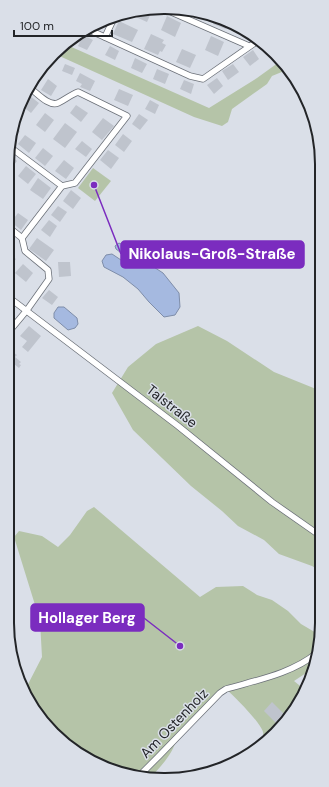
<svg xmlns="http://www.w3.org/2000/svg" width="329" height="787" viewBox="0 0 329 787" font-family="'DM Sans',sans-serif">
  <rect width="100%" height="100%" fill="#dadfe8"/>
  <g fill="#b5c4a8">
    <path d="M67 45 209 108 257 78 282 60 289 69 272 76 267 84 232 109 228 122 222 126 194 117 55 54Z"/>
    <path d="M93 168 111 181 95 201 78 188Z"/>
    <path d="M198 326 227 341 274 372 321 391 322 572 312 566 279 554 264 540 238 526 222 511 191 486 133 430 112 393 128 367 156 344Z"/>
    <path d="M94 507 200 597 216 587 243 586 257 595 272 600 288 611 301 624 318 634 320 632 315 667 294 681 304 689 283 726 261 744C263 740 264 737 263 732 260 722 235 697 226 689L177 738C172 755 162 765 150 778L134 777 86 759 66 743 40 717 25 690 42 657 40 621 14 537 19 531 42 536 58 547 70 535 87 511Z"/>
  </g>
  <g fill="#a5b9e0" stroke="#7e8da9">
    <path d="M119 243 131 249 143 260 163 273 179 293 180 307 175 315 164 317 149 302 138 289 123 277 104 267 102 261 106 255 112 254 127 264 130 263 129 259 116 249 115 246Z"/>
    <path d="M58 307H64L77 318 78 324 75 328 68 330 54 318V313Z"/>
  </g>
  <g fill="#bfc4cd">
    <path d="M148 9 152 11 147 22 129 14Z"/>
    <path d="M186 12 203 14 201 18Z"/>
    <path d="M167 16 181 23 175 37 161 30Z"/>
    <path d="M217 16 229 22 226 29 213 24Z"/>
    <path d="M105 20 102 27 94 24 95 23Z"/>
    <path d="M119 21 138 30 132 42 113 34Z"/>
    <path d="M239 27 249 32 247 37 236 33Z"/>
    <path d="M151 34 164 40 162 43 166 45 162 52 160 51 158 55 144 49Z"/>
    <path d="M83 35 93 40 87 50 78 46Z"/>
    <path d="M211 36 224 42 218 56 205 50Z"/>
    <path d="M265 45 272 51 267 55 262 47Z"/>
    <path d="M110 46 119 51 115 60 105 55Z"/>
    <path d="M182 49 196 55 190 68 176 62Z"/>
    <path d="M253 50 259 59 250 66 243 57Z"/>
    <path d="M135 58 147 64 142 73 131 68Z"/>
    <path d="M65 64 75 68 72 75 62 71Z"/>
    <path d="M233 64 239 72 228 80 222 71Z"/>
    <path d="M157 69 169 74 165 84 153 79Z"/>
    <path d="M80 73 95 81 90 91 80 87 82 84 76 81Z"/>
    <path d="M217 78 223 86 214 94 207 85Z"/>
    <path d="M48 79 57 86 51 96 41 90Z"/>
    <path d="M184 80 194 84 191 94 180 89Z"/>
    <path d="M119 89 133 95 128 106 114 100Z"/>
    <path d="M30 96 39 103 31 113 22 106Z"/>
    <path d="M150 100 159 105 155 114 145 109Z"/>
    <path d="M76 105 88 113 81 122 70 113Z"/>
    <path d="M45 113 54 120 45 132 36 125Z"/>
    <path d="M139 114 148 120 140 130 132 124Z"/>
    <path d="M103 118 114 126 102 140 92 132Z"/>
    <path d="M65 123 77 132 65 148 53 139Z"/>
    <path d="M13 126 20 131 11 143Z"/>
    <path d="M123 134 132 141 124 152 115 145Z"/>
    <path d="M25 135 36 143 29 153 18 144Z"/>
    <path d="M82 141 92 149 86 157 75 149Z"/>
    <path d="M43 148 53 156 45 166 35 158Z"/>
    <path d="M108 150 119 158 111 169 100 160Z"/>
    <path d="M9 154 17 161 10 170 7 167Z"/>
    <path d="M64 160 74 168 66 179 55 171Z"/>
    <path d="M26 166 36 174 28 184 18 176Z"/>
    <path d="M38 178 51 188 43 199 30 190Z"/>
    <path d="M71 190 81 198 73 209 63 201Z"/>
    <path d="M7 205 12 209 7 216Z"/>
    <path d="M58 206 67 212 60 222 51 215Z"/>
    <path d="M18 213 28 220 21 230 11 222Z"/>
    <path d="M49 220 57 226 50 237 41 230Z"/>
    <path d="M37 238 54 250 46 261 29 249Z"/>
    <path d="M7 252 16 259 7 270Z"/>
    <path d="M58 262H70L71 276 59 277Z"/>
    <path d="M23 264 33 273 26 282 15 273Z"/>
    <path d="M49 290 58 297 52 305 42 298Z"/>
    <path d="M29 326 41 336 28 352 22 347 27 341 20 336Z"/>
    <path d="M10 350 17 355 15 357 21 362 19 364 21 365 19 368 14 364 10 369 7 367V353Z"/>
    <path d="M272 702 288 718 280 727 264 711Z"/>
  </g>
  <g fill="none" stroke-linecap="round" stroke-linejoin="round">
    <defs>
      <g id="street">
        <path d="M162 8 249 46"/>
        <path d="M87 29 190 76 203 79 259 40"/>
        <path d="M105 37 114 18"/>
        <path d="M10 147 62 186"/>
        <path d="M7 226 22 238"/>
        <path d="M7 296 178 426 272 502 322 537"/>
        <path d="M7 334 27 310 49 279 48 270 25 251 22 238 62 186 75 183 127 116 78 92C70 95 65 100 58 103 49 107 37 93 30 88"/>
        <path d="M138 777 159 756 220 693 226 689C257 680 291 674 317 653"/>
      </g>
    </defs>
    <use href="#street" stroke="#6c7179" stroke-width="7"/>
    <use href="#street" stroke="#fff" stroke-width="5.5"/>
  </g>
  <g text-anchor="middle" stroke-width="3" stroke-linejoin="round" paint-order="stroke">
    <g font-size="14" fill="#232528" stroke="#dadfe8">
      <text transform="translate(172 406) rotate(38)" y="5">Talstraße</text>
      <text transform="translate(174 723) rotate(-46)" y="5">Am Ostenholz</text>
    </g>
  </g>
  <path d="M0 0H329V787H0ZM164 14H165A150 150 0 0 1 315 164V623A150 150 0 0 1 165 773H164A150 150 0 0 1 14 623V164A150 150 0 0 1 164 14Z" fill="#dadfe8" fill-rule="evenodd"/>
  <path fill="none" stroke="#232528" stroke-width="2" d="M164 14H165A150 150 0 0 1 315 164V623A150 150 0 0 1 165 773H164A150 150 0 0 1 14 623V164A150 150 0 0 1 164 14Z"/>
  <path fill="none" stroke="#7b2cbf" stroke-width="1.5" d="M94 185L121 254M180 646L144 618"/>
  <g fill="#7b2cbf" stroke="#dadfe8" stroke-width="1.5">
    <circle cx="94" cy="185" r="4"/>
    <circle cx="180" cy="646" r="4"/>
  </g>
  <g fill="#7b2cbf" stroke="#7b2cbf" stroke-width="1.5">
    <rect x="121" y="241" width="183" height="27" rx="4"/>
    <rect x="31" y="604" width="113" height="27" rx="4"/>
  </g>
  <g font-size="15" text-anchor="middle" font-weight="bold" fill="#fff">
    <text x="212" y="259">Nikolaus-Groß-Straße</text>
    <text x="87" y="623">Hollager Berg</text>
  </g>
  <path d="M14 30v6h98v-6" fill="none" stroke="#232528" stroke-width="2"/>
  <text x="20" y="30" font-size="12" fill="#232528" stroke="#dadfe8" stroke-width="3" paint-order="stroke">100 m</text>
</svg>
